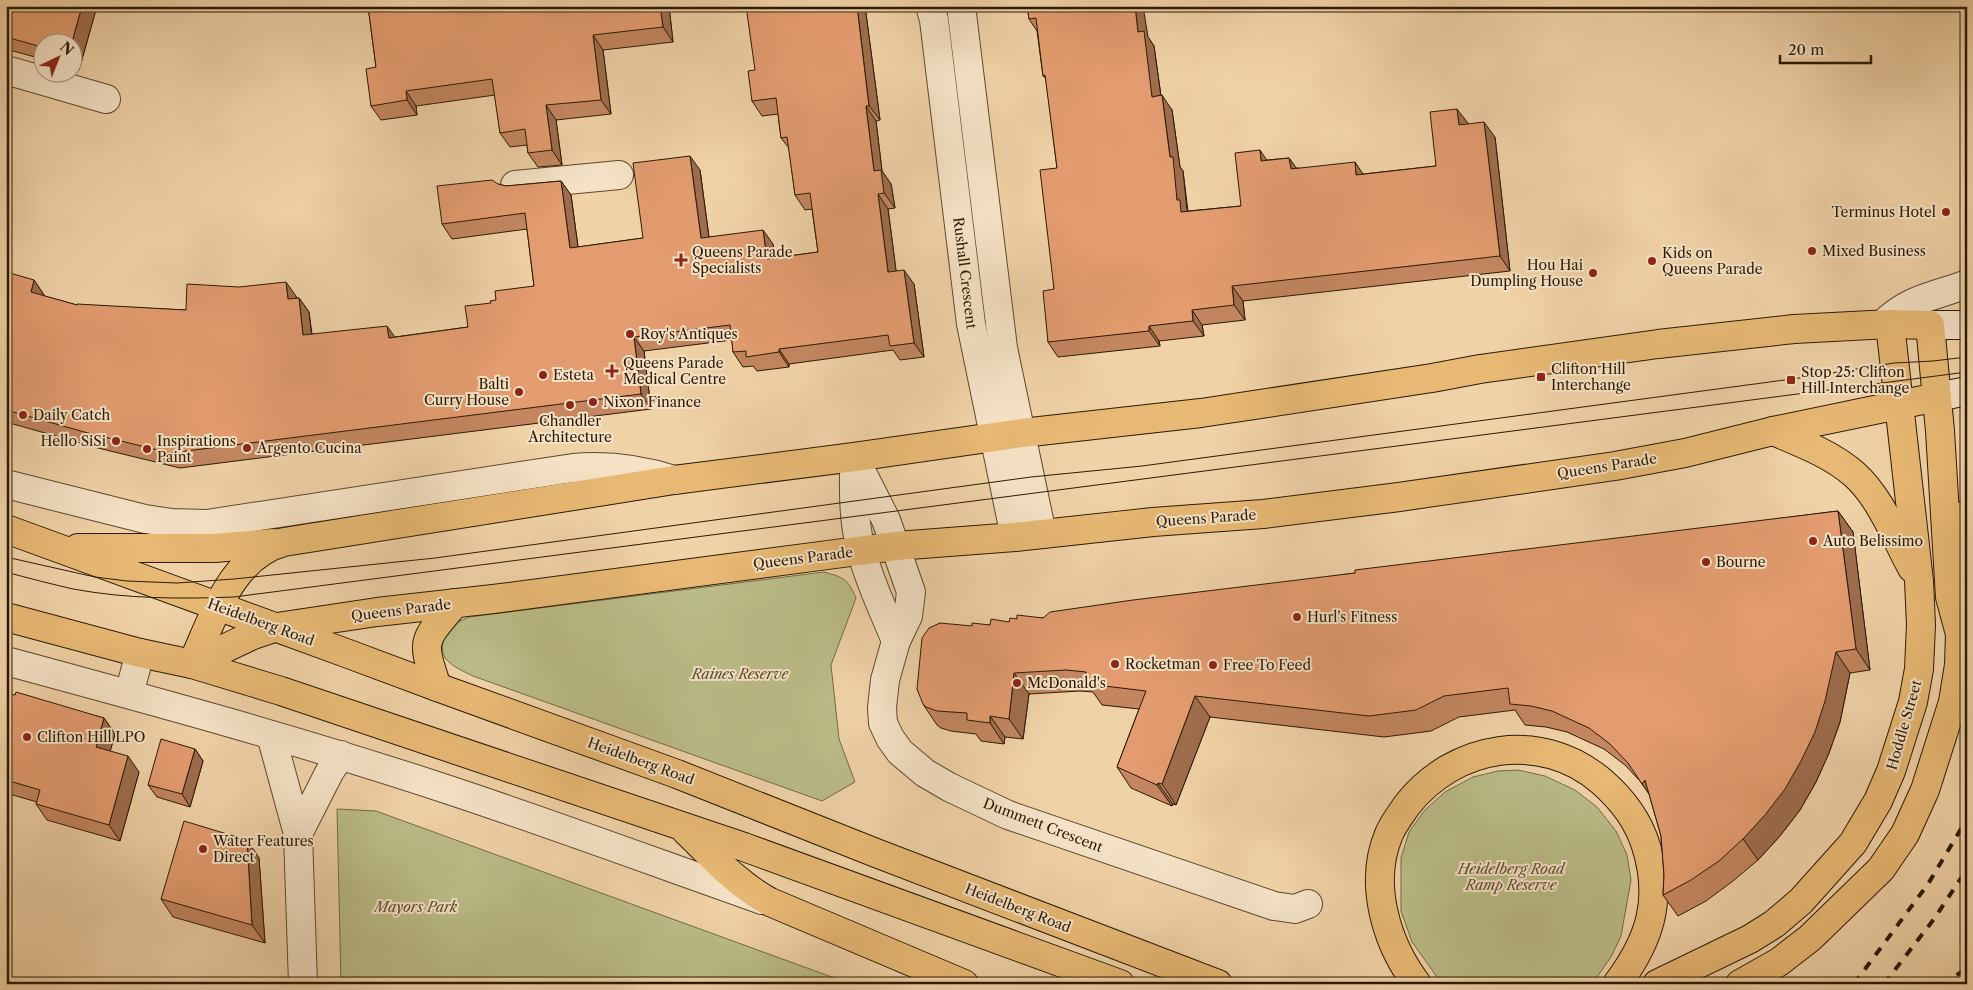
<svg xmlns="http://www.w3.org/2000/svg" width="1973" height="990" viewBox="0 0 1973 990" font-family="'Libre Caslon Text',serif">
  <rect width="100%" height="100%" fill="#f0d2a7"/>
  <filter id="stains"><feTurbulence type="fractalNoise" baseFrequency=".004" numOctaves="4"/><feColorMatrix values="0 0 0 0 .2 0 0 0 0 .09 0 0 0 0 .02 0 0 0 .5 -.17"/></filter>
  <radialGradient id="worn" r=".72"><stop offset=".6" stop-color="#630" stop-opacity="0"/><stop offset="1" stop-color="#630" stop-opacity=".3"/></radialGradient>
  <g fill="#babc87" stroke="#736b45">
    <path d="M824 572C843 577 848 579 856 598L831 665 839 739 855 782 822 801 473 676C463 671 453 667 446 659 438 649 445 631 455 624 459 621 465 619 469 617Z"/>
    <path d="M1518 770 1545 776 1575 790 1597 807 1616 831 1627 855 1631 880 1621 936 1611 957 1592 984H1442L1412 942 1401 911V858L1409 832 1424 811 1445 792 1473 777 1498 771Z"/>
    <path d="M337 809 376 811 851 984H341Z"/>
  </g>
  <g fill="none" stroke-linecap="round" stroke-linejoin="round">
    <defs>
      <g id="minor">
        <path d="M6 70 106 99"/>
        <path d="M515 185 619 175"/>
        <path d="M1882 325C1909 298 1933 297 1967 284"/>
        <path d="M854 457 886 520 911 592 908 616 896 641 885 680 882 708 883 723 890 738 900 752 925 773 949 787 1008 815 1274 906 1295 909 1308 904"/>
        <path d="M854 460C854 485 853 511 858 536 865 572 882 607 896 641"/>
        <path d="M6 484 145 519 172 523 207 524 573 468C607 465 643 470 674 480"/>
        <path d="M6 661C154 701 301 741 446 789 552 824 657 863 762 900"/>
        <path d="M129 694 140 653"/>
        <path d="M271 735 298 834 303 984"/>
        <path d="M298 834 330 771 341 755"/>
      </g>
      <g id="tertiary">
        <path d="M930 6 934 20 971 324 1015 537"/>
        <path d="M961 6 1003 348 1042 534"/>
      </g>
      <g id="secondary">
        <path d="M1930 325H1967"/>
        <path d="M1937 397 1967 391"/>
      </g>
      <g id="primary">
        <path d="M1773 431C1801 443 1831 454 1854 474 1881 498 1895 537 1912 568"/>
        <path d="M6 529 346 653 437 687 677 774 876 853 1218 984"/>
        <path d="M78 548H215L273 543"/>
        <path d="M1966 565 1965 531 1967 514"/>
        <path d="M6 617 140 653 192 664 281 691 744 847 1120 984"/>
        <path d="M192 664C213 619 231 556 284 542L674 480 854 457 1022 433 1201 413 1432 378 1480 369 1658 344 1794 329 1890 324 1930 325 1940 431 1950 597 1960 634 1959 665 1953 702 1925 790 1905 834 1881 869 1810 938 1779 962 1740 984"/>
        <path d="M192 664 253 635 277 627 377 612 493 599 896 546 1015 537 1153 522 1263 514 1399 497 1615 466 1685 453 1773 431 1937 397"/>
        <path d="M437 687C421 638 422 643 455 603"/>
        <path d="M686 831C713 857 738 885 770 902L964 984"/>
        <path d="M1417 984C1386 943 1368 883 1389 834 1393 824 1401 814 1407 805 1455 744 1541 730 1601 781 1622 799 1638 820 1646 846 1663 900 1650 940 1617 984"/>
        <path d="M1657 984 1750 939 1774 924 1801 901 1853 843 1878 801 1891 771 1913 702 1919 669 1921 625 1919 581 1890 324"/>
      </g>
    </defs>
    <use href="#minor" stroke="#5d482c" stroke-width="30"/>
    <use href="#tertiary" stroke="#5d482c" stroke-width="30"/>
    <use href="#secondary" stroke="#2c1a03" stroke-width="30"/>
    <use href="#primary" stroke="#2c1a03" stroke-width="30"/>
    <use href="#minor" stroke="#f5e2c6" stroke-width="28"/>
    <use href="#tertiary" stroke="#f5e2c6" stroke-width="28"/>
    <use href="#secondary" stroke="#f5e2c6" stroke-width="28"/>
    <use href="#primary" stroke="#e8b974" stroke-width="28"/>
    <g stroke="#2c1a03" stroke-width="1">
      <path d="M6 557 95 577 127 581 177 583 234 579 435 558 1031 477 1142 466 1807 377 1894 363 1933 361 1967 357"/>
      <path d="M6 572C28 578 51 584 73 589 127 599 180 599 234 597L1967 372"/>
    </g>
    <g stroke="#2c1a03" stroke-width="4" stroke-dasharray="9 9" stroke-linecap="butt">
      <path d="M1854 984 1928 884 1967 819"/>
      <path d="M1884 984 1934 919 1967 869"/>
      <path d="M1941 984 1967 969"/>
    </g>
  </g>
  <g fill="#c38660" stroke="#2c1a03">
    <path d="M6 6H97L79 70 72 68V42H42V59L6 49Z"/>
    <path d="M368 6H669L673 42 603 50 611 114 556 120 562 165 538 167 528 153 527 145 510 147 500 133 495 95 416 106 417 115 381 120 371 106 376 67Z"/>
    <path d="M865 6 880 120 876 121 882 171 891 184 895 208 888 209 896 271 914 284 924 357 900 360 893 350 789 364V367L757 371 753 366 743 367 733 352 732 340 644 351 651 409 180 468 98 448 6 422V288L34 280 44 295V296L77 305 186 310 296 296V298H299L309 312 312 334 395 337 468 327 491 303 496 300 534 286 527 229 452 239 442 224 498 184 506 186 561 181 571 195 578 247 643 238 700 170 709 237 773 244 775 258 818 252 812 209 805 210 795 195 789 148 781 138 778 114 762 116 752 101 755 70Z"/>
    <path d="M1027 6 1148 37 1154 46 1161 96 1172 110 1180 167 1183 171 1188 211 1241 206 1267 160 1289 158 1296 168 1363 174 1436 166 1468 124 1495 137 1510 271 1243 301 1245 320 1202 325 1204 336 1159 341 1160 346 1058 357 1048 342 1054 289 1057 168 1046 79 1043 76 1037 31 1029 19Z"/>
    <path d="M1838 511 1853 532 1870 670 1850 673 1840 722 1829 753 1816 782 1800 810 1780 836 1758 860 1733 881 1706 901 1678 916 1663 895 1664 875 1661 836 1649 794 1640 781 1625 765 1604 749 1567 732 1546 727 1525 725 1515 710 1459 717 1431 731 1384 737 1210 717 1176 805 1173 804 1172 806 1131 788 1117 767 1139 709 1102 705 1093 692 1080 691 1029 694 1023 739 1005 737 1004 744 981 741 976 734 951 731 941 728 937 725 923 704 972 626 990 625 1009 622 1017 619 1043 618 1355 573Z"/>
    <path d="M6 693 104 718 115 734 110 751 139 772 120 841 47 820 36 804 37 802 6 793Z"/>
    <path d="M195 749 203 761 190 807 157 797 148 785Z"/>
    <path d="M247 840 259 858 265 943 173 917 161 899Z"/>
  </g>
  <g fill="#9f6d4e" stroke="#2c1a03">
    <path d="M82 6H97L79 70 72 61V42Z"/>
    <path d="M660 6H669L673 42 663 27Z"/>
    <path d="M857 6H865L880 120 869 106Z"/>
    <path d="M1135 6H1143L1148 37 1154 46 1163 111 1152 97 1138 32Z"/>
    <path d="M593 35 603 50 611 114 601 100Z"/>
    <path d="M406 91 416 106 417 115 407 100Z"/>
    <path d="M1162 95 1172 110 1180 167 1183 171 1187 210 1191 215 1181 212 1177 200 1170 157Z"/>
    <path d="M546 105 556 120 562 165 552 150Z"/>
    <path d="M866 106 876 121 882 171 891 184 895 208 884 193 874 171Z"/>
    <path d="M1457 109 1468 123 1470 140 1459 125Z"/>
    <path d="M1484 122 1495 137 1510 271 1500 256Z"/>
    <path d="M1260 150 1270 165 1261 161Z"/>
    <path d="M690 156 700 170 711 253 701 238Z"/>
    <path d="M1289 158 1300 173 1291 169Z"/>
    <path d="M1355 162 1365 177 1356 175Z"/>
    <path d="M561 181 571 195 580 262 570 248Z"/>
    <path d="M878 194 888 209 898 286 888 272Z"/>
    <path d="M763 230 773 244 777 274 767 259Z"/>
    <path d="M904 270 914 284 924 357 914 343Z"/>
    <path d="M34 280 44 295 41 307 31 292Z"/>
    <path d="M286 282 296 296 298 313 288 299Z"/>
    <path d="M1232 286 1243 301 1245 320 1234 305Z"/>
    <path d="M299 298 309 312 313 349 303 335Z"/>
    <path d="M1192 310 1202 325 1204 336 1193 321Z"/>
    <path d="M387 326 397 340 389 338Z"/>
    <path d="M1149 326 1159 341 1160 346 1149 331Z"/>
    <path d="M634 337 644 351 651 409 641 394Z"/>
    <path d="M779 349 789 364V367L779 352Z"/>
    <path d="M1838 511 1853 532 1870 670 1856 649Z"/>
    <path d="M1836 652 1850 673 1840 722 1829 753 1816 782 1800 810 1780 836 1758 860 1743 839Z"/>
    <path d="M1014 673 1029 694 1023 739 1009 719Z"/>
    <path d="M1195 696 1210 717 1176 805 1162 784Z"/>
    <path d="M990 716 1005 737 1004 744 990 723Z"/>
    <path d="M104 718 115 734 107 763 96 747Z"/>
    <path d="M195 749 203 761 190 807 182 794Z"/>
    <path d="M128 756 139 772 120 841 109 825Z"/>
    <path d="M1645 780 1657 805 1642 784Z"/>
    <path d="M1158 783 1173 804 1172 806 1157 785Z"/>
    <path d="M247 840 259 858 265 943 252 925Z"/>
  </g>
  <g fill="#e39c70" stroke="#2c1a03">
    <path d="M6 6H82L72 42H42V47L6 37Z"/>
    <path d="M368 6H660L663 27 593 35 601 100 546 105 552 150 528 153 525 129 500 133 492 79 406 91 407 100 371 106 366 69 376 67Z"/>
    <path d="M746 6H857L869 106H866L874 171 881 170 884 193 878 194 888 272 904 270 914 343 890 346 888 335 779 349V352L746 357V351L733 352 730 325 634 337 641 394 170 453 88 433 6 410V288L10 273 34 280 31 292 77 305V304L186 310 187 284 239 287 286 282 288 299 299 298 303 335 387 326 389 338 468 327 465 306 491 303 490 301 496 300 495 291 534 286 525 213 442 224 437 186 492 180 498 184 506 186 561 181 570 248 643 238 633 163 690 156 701 238 763 230 767 259 818 252 810 193 795 195 787 137 781 138 776 98 752 101 748 71 755 70Z"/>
    <path d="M1027 6H1135L1138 32 1144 31 1152 97 1162 95 1170 157H1173L1177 200H1180L1181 212 1241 206 1235 153 1260 150 1261 161 1289 158 1291 169 1355 162 1356 175 1436 166 1430 112 1457 109 1459 125 1484 122 1500 256 1232 286 1234 305 1192 310 1193 321 1149 326V331L1048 342 1043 291 1054 289 1040 170 1057 168 1045 75 1043 76 1036 18 1029 19Z"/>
    <path d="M1838 511 1856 649 1836 652 1825 701 1815 732 1801 761 1785 789 1765 815 1743 839 1719 861 1691 880 1663 895 1664 875 1661 836 1645 780 1642 784 1628 763 1610 744 1589 728 1552 711 1531 706 1510 704 1508 688 1444 696 1416 710 1369 716 1195 696 1162 784 1158 783 1157 785 1117 767 1146 691 1088 684 1086 672 1066 670 1014 673 1009 719 990 716V723L967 720V713L937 711 926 707 923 704 917 689 922 638 929 628 940 623 972 626V623L990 625 991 619 1009 622 1010 618 1017 619V615L1043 618 1050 612 1133 600 1355 573V570Z"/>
    <path d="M16 692 104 718 96 747 128 756 109 825 36 804 40 790 6 780V693L15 695Z"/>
    <path d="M161 739 195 749 182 794 148 785Z"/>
    <path d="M184 821 247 840 252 925 161 899Z"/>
  </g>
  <g fill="#8f2418" stroke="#f5e2c6" stroke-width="2">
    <circle cx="1946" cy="212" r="5"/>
    <circle cx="1812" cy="251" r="5"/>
    <path d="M678.5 252.5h5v5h5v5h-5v5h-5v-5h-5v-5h5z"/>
    <circle cx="1652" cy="261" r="5"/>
    <circle cx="1593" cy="273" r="5"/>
    <circle cx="630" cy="334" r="5"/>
    <path d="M609.5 363.5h5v5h5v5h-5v5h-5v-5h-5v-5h5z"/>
    <circle cx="543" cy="375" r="5"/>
    <rect x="1536" y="372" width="10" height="10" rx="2.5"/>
    <rect x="1786" y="375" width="10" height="10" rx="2.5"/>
    <circle cx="519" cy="392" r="5"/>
    <circle cx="593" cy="402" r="5"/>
    <circle cx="570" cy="405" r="5"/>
    <circle cx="23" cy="415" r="5"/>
    <circle cx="116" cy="441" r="5"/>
    <circle cx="247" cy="448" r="5"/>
    <circle cx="147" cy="449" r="5"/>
    <circle cx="1813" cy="541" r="5"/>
    <circle cx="1706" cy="562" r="5"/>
    <circle cx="1297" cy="617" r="5"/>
    <circle cx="1115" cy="664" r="5"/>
    <circle cx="1213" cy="665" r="5"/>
    <circle cx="1017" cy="683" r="5"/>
    <circle cx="27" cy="737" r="5"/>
    <circle cx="203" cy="849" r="5"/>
  </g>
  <g text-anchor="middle" stroke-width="4" stroke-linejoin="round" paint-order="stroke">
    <g font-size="14" fill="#2c1a03" stroke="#f5e2c6" text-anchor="start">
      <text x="1936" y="217" text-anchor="end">Terminus Hotel</text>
      <text x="1822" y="256">Mixed Business</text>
      <text x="692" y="257">Queens Parade<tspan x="692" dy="16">Specialists</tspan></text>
      <text x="1662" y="258">Kids on<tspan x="1662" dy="16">Queens Parade</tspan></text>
      <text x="1583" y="270" text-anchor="end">Hou Hai<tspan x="1583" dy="16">Dumpling House</tspan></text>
      <text x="640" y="339">Roy's Antiques</text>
      <text x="623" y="368">Queens Parade<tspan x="623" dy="16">Medical Centre</tspan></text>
      <text x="1551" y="374">Clifton Hill<tspan x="1551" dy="16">Interchange</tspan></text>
      <text x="1801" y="377">Stop 25: Clifton<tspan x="1801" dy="16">Hill Interchange</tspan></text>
      <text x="553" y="380">Esteta</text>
      <text x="509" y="389" text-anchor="end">Balti<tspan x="509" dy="16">Curry House</tspan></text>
      <text x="603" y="407">Nixon Finance</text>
      <text x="33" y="420">Daily Catch</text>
      <text x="570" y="426" text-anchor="middle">Chandler<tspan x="570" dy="16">Architecture</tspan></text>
      <text x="106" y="446" text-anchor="end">Hello SiSi</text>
      <text x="157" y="446">Inspirations<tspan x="157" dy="16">Paint</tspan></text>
      <text x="257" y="453">Argento Cucina</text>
      <text x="1823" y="546">Auto Belissimo</text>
      <text x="1716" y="567">Bourne</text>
      <text x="1307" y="622">Hurl's Fitness</text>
      <text x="1125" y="669">Rocketman</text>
      <text x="1223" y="670">Free To Feed</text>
      <text x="1027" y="688">McDonald's</text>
      <text x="37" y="742">Clifton Hill LPO</text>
      <text x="213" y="846">Water Features<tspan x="213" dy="16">Direct</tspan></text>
    </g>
    <g font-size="14" fill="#2c1a03" stroke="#f5e2c6">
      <text transform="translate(965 273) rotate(83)" y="5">Rushall Crescent</text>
      <text transform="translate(1607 466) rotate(-9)" y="5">Queens Parade</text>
      <text transform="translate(1206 518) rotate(-4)" y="5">Queens Parade</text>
      <text transform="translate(803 558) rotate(-7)" y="5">Queens Parade</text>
      <text transform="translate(401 610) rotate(-7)" y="5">Queens Parade</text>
      <text transform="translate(261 622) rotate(20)" y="5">Heidelberg Road</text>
      <text transform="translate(1904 725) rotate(-74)" y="5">Hoddle Street</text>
      <text transform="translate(641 761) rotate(20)" y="5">Heidelberg Road</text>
      <text transform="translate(1043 825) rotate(21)" y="5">Dummett Crescent</text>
      <text transform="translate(1018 908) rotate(21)" y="5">Heidelberg Road</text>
    </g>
    <g font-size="14" font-style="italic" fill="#574b2b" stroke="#f5e2c6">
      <text x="740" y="679">Raines Reserve</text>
      <text x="1511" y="874">Heidelberg Road<tspan x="1511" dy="16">Ramp Reserve</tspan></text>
      <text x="416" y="912">Mayors Park</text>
    </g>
  </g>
  <rect width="1973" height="990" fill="none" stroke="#f0d2a7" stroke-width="25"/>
  <rect x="8" y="8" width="1958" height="975" fill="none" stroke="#2c1a03" stroke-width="2.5"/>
  <rect x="12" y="12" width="1948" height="965" fill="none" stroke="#2c1a03"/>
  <g transform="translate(58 58) rotate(43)"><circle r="24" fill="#f5e2c6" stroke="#a59278"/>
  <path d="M0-4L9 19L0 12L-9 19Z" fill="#8f2418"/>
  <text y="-8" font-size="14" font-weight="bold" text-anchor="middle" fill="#2c1a03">N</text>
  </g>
  <path d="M1780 55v8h91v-8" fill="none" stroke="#2c1a03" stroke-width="2.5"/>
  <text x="1788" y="55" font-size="15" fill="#2c1a03" stroke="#f5e2c6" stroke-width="4" paint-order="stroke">20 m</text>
  <rect width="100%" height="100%" filter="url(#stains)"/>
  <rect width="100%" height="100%" fill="url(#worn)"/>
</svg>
